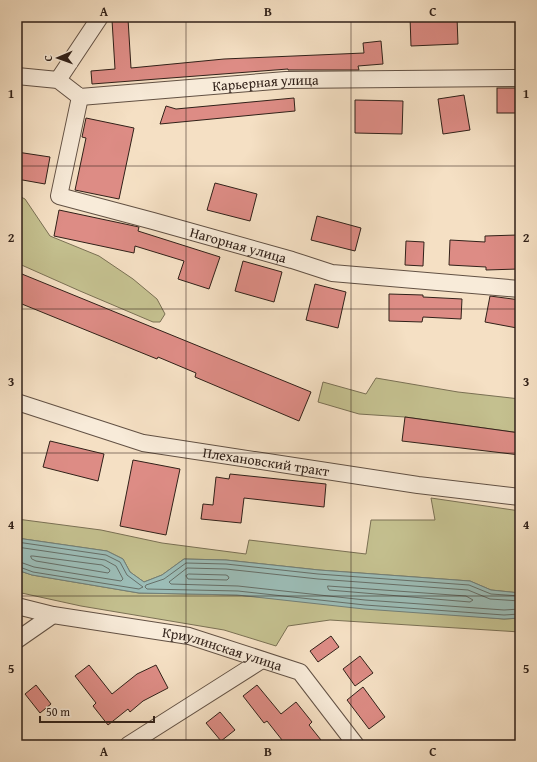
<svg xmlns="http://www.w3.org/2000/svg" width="537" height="762" viewBox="0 0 537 762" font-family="'Gentium Book Plus',serif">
  <rect width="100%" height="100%" fill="#f5e0c4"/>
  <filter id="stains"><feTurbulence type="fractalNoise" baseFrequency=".005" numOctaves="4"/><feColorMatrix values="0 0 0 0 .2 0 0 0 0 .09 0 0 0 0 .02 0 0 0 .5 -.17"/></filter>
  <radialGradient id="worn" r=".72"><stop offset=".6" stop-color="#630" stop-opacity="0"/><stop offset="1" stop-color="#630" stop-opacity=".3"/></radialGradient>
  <g fill="#c4c08f" stroke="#7a7054">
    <path d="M17 195 25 199 50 236 99 256 133 279 157 299 165 314 160 322H153L80 291 17 263Z"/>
    <path d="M376 378 458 392 520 399V433L405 417 359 414 318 402 323 382 366 394Z"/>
    <path d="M431 498 520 511V593L491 590 470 581 319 570 226 560 184 559 162 575 144 582 130 572 123 559 107 551 17 538V519L101 530 162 543 246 554 249 540 366 554 371 520H435Z"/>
    <path d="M17 570 32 575 139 593 237 595 504 619 520 618V632L330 620 288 626 276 646 224 630 81 606 17 592Z"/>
  </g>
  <path fill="#9cbdb7" stroke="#717f78" d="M17 538 107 551 123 559 130 572 144 582 162 575 184 559 226 560 319 570 470 581 491 590 520 593V618L504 619 364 609 237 595 139 593 32 575 17 570Z"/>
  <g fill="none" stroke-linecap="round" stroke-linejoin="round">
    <g stroke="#666f68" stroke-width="1">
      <path d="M17 542 106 555 120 562 127 575 143 587 139 589 33 572 17 566"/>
      <path d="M17 547 105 560 116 566 123 579 121 581 34 567 17 561"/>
      <path d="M31 556H33L102 565 109 569 110 571 108 573 36 561 32 559Z"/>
      <path d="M189 574 226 575 228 576 229 578 227 580 188 579 186 576Z"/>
      <path d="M328 586 466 596 473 600 470 602 329 590 328 588Z"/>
      <path d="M520 596 491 594 469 585 318 574 226 564 186 563 164 579 146 585 145 587 147 589 238 591 365 605 504 615 520 614"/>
      <path d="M520 601 490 599 468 590 318 579 226 569 187 568 169 582 171 584 238 586 365 600 504 610 520 609"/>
    </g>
  </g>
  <g fill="#dd8c85" stroke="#312119">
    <path d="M410 17H457L458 44 411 46Z"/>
    <path d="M128 19 131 68 224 59 364 53 363 43 381 41 383 64 358 66 359 70H288V69L92 84 91 71 115 69 112 20Z"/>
    <rect x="497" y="88" width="21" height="25"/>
    <path d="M464 95 470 130 443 134 438 99Z"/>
    <path d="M294 98 295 111 160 124 166 106 176 109Z"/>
    <path d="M355 100 403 101 402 134 355 133Z"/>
    <path d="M86 118 134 128 119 199 75 190 86 138 82 137Z"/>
    <path d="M17 152 50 157 45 184 17 179Z"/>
    <path d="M215 183 257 194 250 221 207 210Z"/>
    <path d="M59 210 139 227 138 231 220 257 209 289 178 279 184 261 135 246 134 253 54 236Z"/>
    <path d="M317 216 361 228 355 251 311 240Z"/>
    <path d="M517 235 518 269 486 270V267L449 265 450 240 485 242V236Z"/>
    <path d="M406 241 424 242 423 266 405 265Z"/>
    <path d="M243 261 282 272 274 302 235 291Z"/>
    <path d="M17 272 311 392 299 421 195 377 196 373 158 357 157 359 17 302Z"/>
    <path d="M315 284 346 292 338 328 306 320Z"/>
    <path d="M389 294 423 295V297L462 299 461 319 423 317 422 322 389 321Z"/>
    <path d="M490 296 520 300V312L517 328 485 322Z"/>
    <path d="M405 417 520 433V455L402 441Z"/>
    <path d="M50 441 104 454 98 481 43 467Z"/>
    <path d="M133 460 180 469 166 535 120 526Z"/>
    <path d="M230 474 326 484 324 507 244 498 241 523 201 519 203 504 213 505 216 477 229 479Z"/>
    <path d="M331 636 339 647 318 662 310 651Z"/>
    <path d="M360 656 373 673 355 686 343 669Z"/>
    <path d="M89 665 112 694 137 674 156 665 168 688 143 701 130 712 128 709 108 725 93 706 96 703 75 676Z"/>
    <path d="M36 685 51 704 40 713 25 694Z"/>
    <path d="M257 685 281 714 296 702 312 722 309 725 325 745H286L267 721 264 723 243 696Z"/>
    <path d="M363 687 385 717 369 729 347 700Z"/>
    <path d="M220 712 235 730 221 741 206 723Z"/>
  </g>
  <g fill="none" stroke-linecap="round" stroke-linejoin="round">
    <defs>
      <g id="minor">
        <path id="s1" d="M17 76 58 80 80 97 286 80 520 78"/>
        <path d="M58 80 100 17"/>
        <path id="s2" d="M80 97 59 196 153 221 292 260 332 273 520 289"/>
        <path id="s3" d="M17 402 143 443 418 485 520 497"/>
        <path id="s4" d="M17 606 53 615 189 636 300 672 356 745"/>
        <path d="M17 640 53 615"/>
        <path d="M128 745 262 660"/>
      </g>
    </defs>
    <use href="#minor" stroke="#625144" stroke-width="18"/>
    <use href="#minor" stroke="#f8ebd9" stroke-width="16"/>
  </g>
  <path fill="none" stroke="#312119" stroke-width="1" stroke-opacity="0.55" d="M186 17V745M351 17V745M17 166H520M17 309H520M17 453H520M17 596H520"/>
  <g text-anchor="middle" stroke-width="4" stroke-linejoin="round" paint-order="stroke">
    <g font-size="14" fill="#312119" stroke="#f8ebd9">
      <text dy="5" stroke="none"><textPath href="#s1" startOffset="255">Карьерная улица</textPath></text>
      <text dy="5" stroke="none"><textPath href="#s2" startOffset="287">Нагорная улица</textPath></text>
      <text dy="5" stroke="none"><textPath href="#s3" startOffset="257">Плехановский тракт</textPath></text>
      <text dy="5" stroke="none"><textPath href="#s4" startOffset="210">Криулинская улица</textPath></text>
    </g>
  </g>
  <rect width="537" height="762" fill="none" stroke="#f5e0c4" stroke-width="44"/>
  <g transform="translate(58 58) rotate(268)" stroke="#f8ebd9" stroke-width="3" paint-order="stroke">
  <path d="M0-3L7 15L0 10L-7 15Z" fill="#312119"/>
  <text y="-6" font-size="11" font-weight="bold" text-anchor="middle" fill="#312119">С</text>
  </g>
  <path d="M40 716v6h114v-6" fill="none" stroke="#312119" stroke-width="2"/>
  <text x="46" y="716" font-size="12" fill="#312119" stroke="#f8ebd9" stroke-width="3" paint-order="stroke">50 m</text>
  <rect x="22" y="22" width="493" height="718" fill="none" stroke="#312119" stroke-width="1.5"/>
  <g font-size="13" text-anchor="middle" font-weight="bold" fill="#312119">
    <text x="104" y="16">A</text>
    <text x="268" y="16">B</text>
    <text x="433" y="16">C</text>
    <text x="11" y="98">1</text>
    <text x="526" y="98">1</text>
    <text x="11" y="242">2</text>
    <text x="526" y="242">2</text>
    <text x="11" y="386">3</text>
    <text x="526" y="386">3</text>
    <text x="11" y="529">4</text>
    <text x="526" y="529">4</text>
    <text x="11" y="673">5</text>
    <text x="526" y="673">5</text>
    <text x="104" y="756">A</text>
    <text x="268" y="756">B</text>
    <text x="433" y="756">C</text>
  </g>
  <rect width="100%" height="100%" filter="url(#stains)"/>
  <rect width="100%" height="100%" fill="url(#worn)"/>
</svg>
